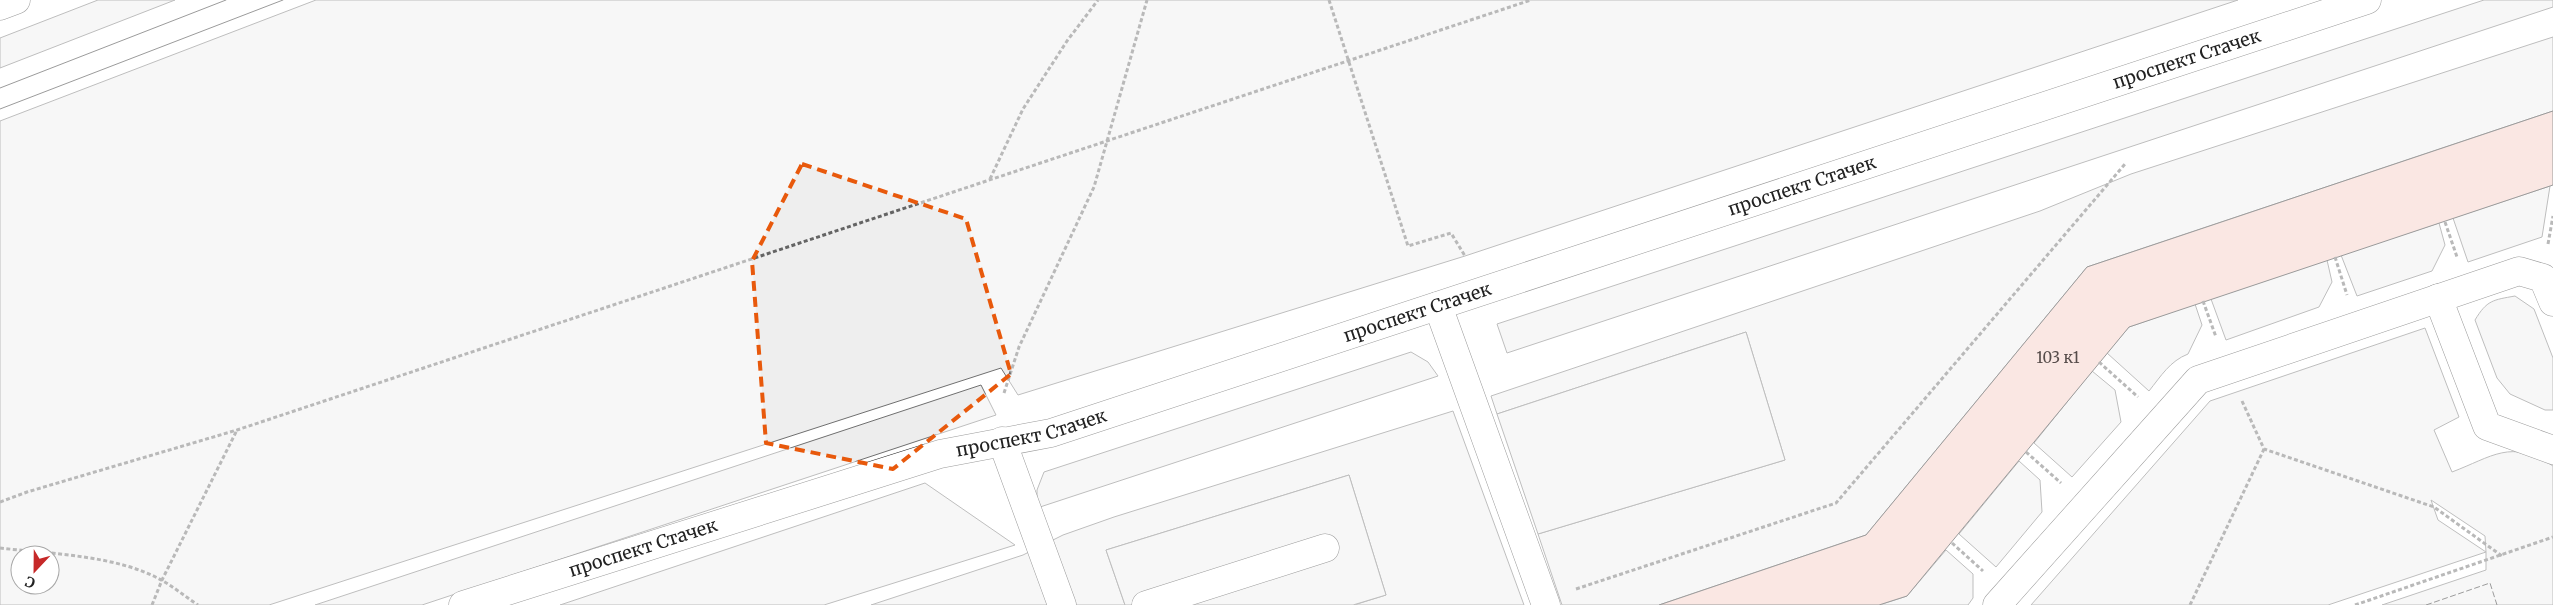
<svg xmlns="http://www.w3.org/2000/svg" width="2553" height="605" viewBox="0 0 2553 605" font-family="Merriweather,serif">
  <rect width="100%" height="100%" fill="#fff"/>
  <g fill="#eee" stroke="#6f6f6f" fill-rule="evenodd">
    <path d="M98 0H175L0 68V38Z"/>
    <path d="M316 0H2238L1465 256 1018 395 1001 368 269 605H0V121ZM20 555H50V585H20Z"/>
    <path d="M2484 0H2553V7L1507 353 1497 324Z"/>
    <path d="M2553 37V111L2087 267 1866 535 1659 605H1562L1538 534 1785 460 1746 332 1497 414 1491 396 2040 211 2131 174Z"/>
    <path d="M2550 186 2542 237 2468 262 2453 218Z"/>
    <path d="M2439 223 2445 245 2432 271 2357 296 2341 255Z"/>
    <path d="M2327 260 2332 282 2319 307 2226 340 2211 299Z"/>
    <path d="M2515 296 2534 309 2553 358V410H2545L2510 394 2497 378 2475 320C2487 300 2493 300 2515 296Z"/>
    <path d="M2195 304 2202 325 2188 354C2170 361 2161 376 2149 391L2107 353 2129 327Z"/>
    <path d="M2425 328 2459 417 2434 430 2452 472C2492 457 2511 438 2553 466V605H2382L2486 570V552L2328 605H2031L2210 401ZM2431 500 2485 536 2486 552 2438 520Z"/>
    <path d="M1411 352 1428 362 1438 376 1037 508V490L1044 472Z"/>
    <path d="M2092 371 2115 390 2121 422 2072 477 2034 443Z"/>
    <path d="M1453 411 1524 605H1354L1386 595 1349 475 1106 550 1125 605H871L1023 555 1063 535 1114 517Z"/>
    <path d="M2019 461 2040 480 2042 512 1996 567 1959 534Z"/>
    <path d="M1946 550 1973 574V598L1968 605H1879L1907 596Z"/>
  </g>
  <g fill="#ededed" stroke="#6f6f6f">
    <path d="M1746 332 1785 460 1538 534 1497 414Z"/>
    <path d="M981 385 996 415 422 605H315Z"/>
    <path d="M1349 475 1386 595 1353 605H1125L1106 550Z"/>
    <path d="M925 483 1015 545 824 605H560Z"/>
  </g>
  <path fill="#f3c9c0" stroke="#222" d="M2553 111V185L2129 327 1907 596 1879 605H1659L1866 535 2087 267Z"/>
  <g fill="none" stroke-linecap="round" stroke-linejoin="round">
    <defs>
      <g id="minor">
        <path d="M2438 298 2487 426 2553 450"/>
        <path d="M1438 306 1546 605"/>
        <path d="M1002 441 1062 605"/>
        <path id="s1" d="M463 605 940 454 1051 433 2367 0"/>
        <path d="M1146 605 1325 548"/>
        <path d="M1997 605 2198 380 2519 271 2543 278 2553 302"/>
      </g>
      <path id="major" d="M0 6 16 0"/>
    </defs>
    <use href="#minor" stroke="#222" stroke-width="29"/>
    <use href="#major" stroke="#222" stroke-width="29"/>
    <g stroke="#646464" stroke-width="3" stroke-dasharray="4 2.5" stroke-linecap="butt">
      <path d="M1329 0 1408 246 1451 233 1465 256"/>
      <path d="M990 179 1023 109 1067 41 1098 0"/>
      <path d="M2445 222 2457 257"/>
      <path d="M2548 244 2553 216"/>
      <path d="M2335 257 2347 295"/>
      <path d="M2203 301 2216 337"/>
      <path d="M2099 362 2138 397"/>
      <path d="M1004 393 1019 347 1094 187 1147 0"/>
      <path d="M2242 401 2264 449 2434 507 2502 556"/>
      <path d="M2026 452 2061 483"/>
      <path d="M0 502 27 492 237 430 1531 0"/>
      <path d="M1952 543 1983 571"/>
      <path d="M0 548C51 554 118 555 163 581 175 588 186 597 198 605"/>
      <path d="M1576 589 1836 503 2125 164"/>
      <path d="M152 605 162 580 237 430"/>
      <path d="M2190 605 2264 449"/>
      <path d="M2355 605 2553 537"/>
    </g>
    <use href="#minor" stroke="#fff" stroke-width="28"/>
    <use href="#major" stroke="#fff" stroke-width="28"/>
    <g stroke="#222" stroke-width="1">
      <path d="M0 88 226 0"/>
      <path d="M0 109 283 0"/>
    </g>
    <path stroke="#222" stroke-width="1" stroke-dasharray="6 2.5" stroke-linecap="butt" d="M2426 605 2490 583 2497 605"/>
  </g>
  <path d="M0 0H2553V605H0ZM802 164 966 219 1011 374 893 469 766 443 752 261Z" fill="#fff" fill-opacity=".55" fill-rule="evenodd"/>
  <path fill="none" stroke="#e8590c" stroke-width="4" stroke-dasharray="10 6" stroke-linejoin="round" d="M802 164 966 219 1011 374 893 469 766 443 752 261Z"/>
  <g text-anchor="middle" stroke-width="4" stroke-linejoin="round" paint-order="stroke">
    <g font-size="15" fill="#564c4a">
      <text x="2058" y="363">103 к1</text>
    </g>
    <g font-size="18" fill="#222" stroke="#fff">
      <text dy="6" stroke="none"><textPath href="#s1" startOffset="1809">проспект Стачек</textPath></text>
      <text dy="6" stroke="none"><textPath href="#s1" startOffset="1404">проспект Стачек</textPath></text>
      <text dy="6" stroke="none"><textPath href="#s1" startOffset="999">проспект Стачек</textPath></text>
      <text dy="6" stroke="none"><textPath href="#s1" startOffset="594">проспект Стачек</textPath></text>
      <text dy="6" stroke="none"><textPath href="#s1" startOffset="189">проспект Стачек</textPath></text>
    </g>
  </g>
  <g transform="translate(35 570) rotate(202)"><circle r="24" fill="#ffffff" stroke="#a7a7a7"/>
  <path d="M0-4L9 19L0 12L-9 19Z" fill="#c62828"/>
  <text y="-8" font-size="14" font-weight="bold" text-anchor="middle" fill="#222222">С</text>
  </g>
</svg>
